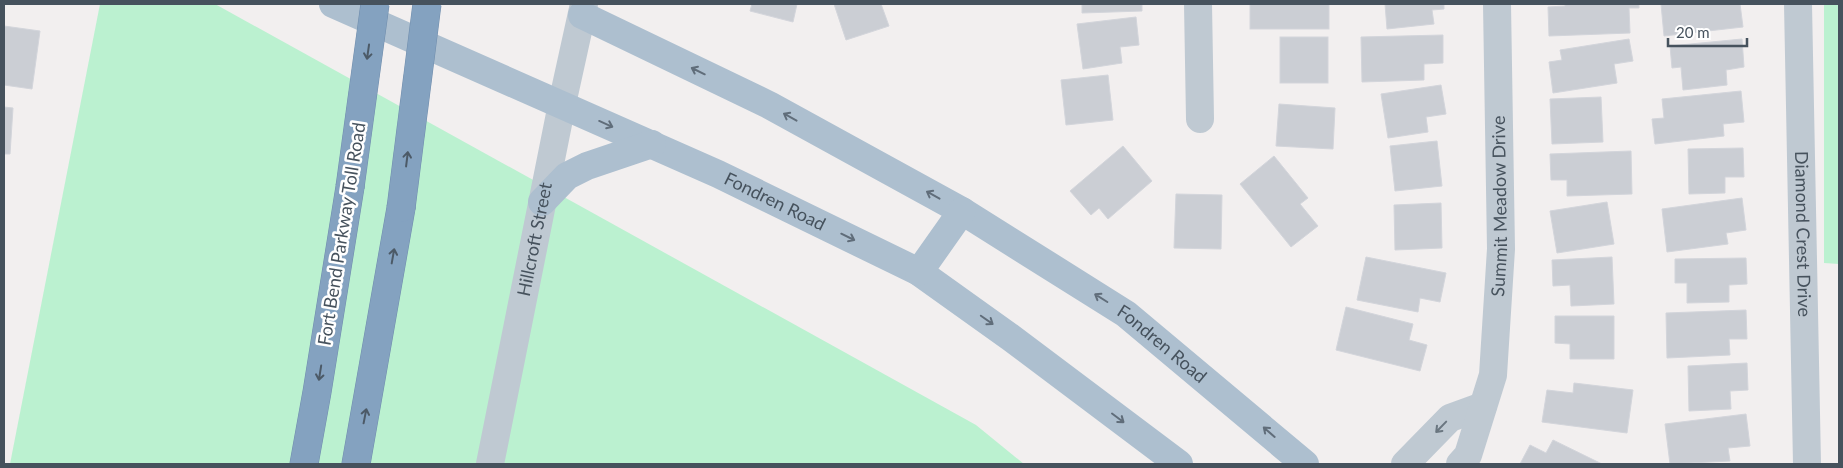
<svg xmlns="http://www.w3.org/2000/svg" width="1843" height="468" viewBox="0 0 1843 468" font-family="Lato,sans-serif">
  <rect width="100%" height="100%" fill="#f2efef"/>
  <g fill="#bbf1d0">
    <path d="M100 4H215L976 425 1024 464H10Z"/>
    <path d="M1824 4H1839V264L1824 263Z"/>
  </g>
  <g fill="#cbced4" stroke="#d3d5db">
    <path d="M752 4H797L793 22 750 11Z"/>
    <path d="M834 4H881L889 26 846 40Z"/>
    <path d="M1082 4H1142V11L1082 13Z"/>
    <rect x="1250" y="4" width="79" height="25"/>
    <path d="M1385 4H1444V9L1432 10 1434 24 1387 29Z"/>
    <path d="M1565 4H1639V8H1629L1630 33 1549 36 1548 7 1565 6Z"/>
    <path d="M1661 4H1740L1743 27 1664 36Z"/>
    <path d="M1136 17 1139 45 1120 47 1122 63 1083 69 1077 24Z"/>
    <path d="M4 26 40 31 32 89 4 85Z"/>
    <path d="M1443 35V63L1424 64V80L1362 82 1361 37Z"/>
    <rect x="1280" y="37" width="48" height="46"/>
    <path d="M1629 39 1633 61 1614 64 1617 83 1553 93 1549 62 1562 60 1560 50Z"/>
    <path d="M1742 39 1744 67 1726 70 1727 85 1683 90 1681 67 1672 68 1670 46Z"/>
    <path d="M1108 75 1113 120 1066 125 1061 80Z"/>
    <path d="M1441 85 1446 114 1426 117 1428 132 1388 138 1381 94Z"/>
    <path d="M1741 91 1744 122 1723 124 1724 136 1655 144 1652 119 1664 118 1662 99Z"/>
    <path d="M1601 97 1603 142 1552 144 1550 99Z"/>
    <path d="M1279 104 1335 108 1333 149 1276 146Z"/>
    <path d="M4 107 13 108 10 154H4Z"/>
    <path d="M1437 141 1442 186 1395 191 1390 146Z"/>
    <path d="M1123 146 1152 181 1108 219 1099 208 1091 215 1070 191Z"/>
    <path d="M1743 148 1744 177H1725V193L1689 194 1688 149Z"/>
    <path d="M1631 151 1632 194 1567 196V180H1551L1550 154Z"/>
    <path d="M1274 156 1308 198 1300 204 1318 226 1291 247 1240 184Z"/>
    <path d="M1176 194 1222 195 1221 249 1174 248Z"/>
    <path d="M1742 198 1746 230 1726 233 1728 244 1667 252 1662 209Z"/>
    <path d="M1607 202 1614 244 1557 253 1550 211Z"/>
    <path d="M1441 203 1442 248 1395 250 1394 205Z"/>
    <path d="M1366 257 1446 273 1440 302 1420 298 1418 312 1357 300Z"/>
    <path d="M1612 257 1614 304 1571 306 1570 285 1553 286 1552 260Z"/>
    <path d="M1746 258 1747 284 1729 285V302L1687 303V283H1675V259Z"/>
    <path d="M1346 307 1413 324 1409 340 1427 345 1420 371 1336 350Z"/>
    <path d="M1746 310 1747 339H1729L1730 355 1667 358 1666 313Z"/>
    <path d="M1555 316H1614V359H1570V344L1555 343Z"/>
    <path d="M1747 363 1748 390 1730 391 1731 409 1689 411 1688 366Z"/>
    <path d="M1574 383 1633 390 1627 433 1542 422 1547 390 1573 393Z"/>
    <path d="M1746 414 1750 446 1728 448 1730 461 1670 464 1665 424Z"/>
    <path d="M1553 440 1602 464H1520L1530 445 1546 453Z"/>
  </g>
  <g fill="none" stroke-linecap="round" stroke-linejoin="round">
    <defs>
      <g id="highway">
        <path d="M304 464 317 392 350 187"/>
        <path d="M356 464 401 208"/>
      </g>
    </defs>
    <use href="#highway" stroke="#708dac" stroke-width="29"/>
    <g stroke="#bfc9d2" stroke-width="28">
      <path d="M1198 4 1200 119"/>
      <path id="s1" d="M1798 4 1807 464"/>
      <path id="s2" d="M490 464 562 104 584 4"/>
      <path d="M1405 464 1450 418 1483 406"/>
      <path id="s3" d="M1460 464 1468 455 1493 375 1501 249 1497 4"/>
    </g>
    <g stroke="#adbfcf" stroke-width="28">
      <path id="s4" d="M333 4 718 174 919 272 1010 337 1179 464"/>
      <path id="s5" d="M582 15 769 105 962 211 1126 314 1305 464"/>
      <path d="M542 202 567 176 587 166 652 144"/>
      <path d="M919 272 962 211"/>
    </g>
    <use href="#highway" stroke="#84a2c0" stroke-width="28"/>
    <defs>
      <g id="highway-bridge">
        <path d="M350 187 375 4"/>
        <path d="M401 208 427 4"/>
      </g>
    </defs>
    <use href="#highway-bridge" stroke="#708dac" stroke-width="29" stroke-linecap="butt"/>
    <use href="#highway-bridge" stroke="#84a2c0" stroke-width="28"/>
  </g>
  <defs><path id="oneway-shaft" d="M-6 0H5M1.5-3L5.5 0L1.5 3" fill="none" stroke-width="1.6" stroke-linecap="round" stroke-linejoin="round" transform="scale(1.25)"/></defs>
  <g stroke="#4c5a67">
    <use href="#oneway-shaft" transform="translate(368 52) rotate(98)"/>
    <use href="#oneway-shaft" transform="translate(407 159) rotate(-83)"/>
    <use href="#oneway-shaft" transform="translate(393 256) rotate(-80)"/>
    <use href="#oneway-shaft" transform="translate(320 373) rotate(99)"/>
    <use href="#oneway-shaft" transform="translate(365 416) rotate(-79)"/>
  </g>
  <g stroke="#606d7a">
    <use href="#oneway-shaft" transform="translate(698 71) rotate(-154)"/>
    <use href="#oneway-shaft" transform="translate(790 117) rotate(-151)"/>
    <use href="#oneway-shaft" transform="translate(606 124) rotate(24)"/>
    <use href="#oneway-shaft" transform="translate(933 195) rotate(-151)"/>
    <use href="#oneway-shaft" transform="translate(848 237) rotate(26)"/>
    <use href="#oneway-shaft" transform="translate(1101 298) rotate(-148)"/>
    <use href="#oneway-shaft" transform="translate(987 320) rotate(35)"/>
    <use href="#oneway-shaft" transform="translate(1118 418) rotate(37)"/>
    <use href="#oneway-shaft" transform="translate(1269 432) rotate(-139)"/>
  </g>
  <use stroke="#6a7680" href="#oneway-shaft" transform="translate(1441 427) rotate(134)"/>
  <g text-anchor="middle" stroke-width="5" stroke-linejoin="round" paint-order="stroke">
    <g font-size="18" fill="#46525d" stroke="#fff">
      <text dy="6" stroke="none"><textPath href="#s4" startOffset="484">Fondren Road</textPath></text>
      <text dy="6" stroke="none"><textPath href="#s3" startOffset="265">Summit Meadow Drive</textPath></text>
      <text transform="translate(342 234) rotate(-81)" y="6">Fort Bend Parkway Toll Road</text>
      <text dy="6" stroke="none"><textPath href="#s1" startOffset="230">Diamond Crest Drive</textPath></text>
      <text dy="6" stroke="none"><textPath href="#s2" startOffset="229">Hillcroft Street</textPath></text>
      <text dy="6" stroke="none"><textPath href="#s5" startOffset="668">Fondren Road</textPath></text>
    </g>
  </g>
  <rect width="1843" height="468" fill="none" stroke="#46525d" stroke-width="10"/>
  <path d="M1668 38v8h79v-8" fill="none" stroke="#46525d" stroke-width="2.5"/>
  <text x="1676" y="38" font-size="15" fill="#46525d" stroke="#ffffff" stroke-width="4" paint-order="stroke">20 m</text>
</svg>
